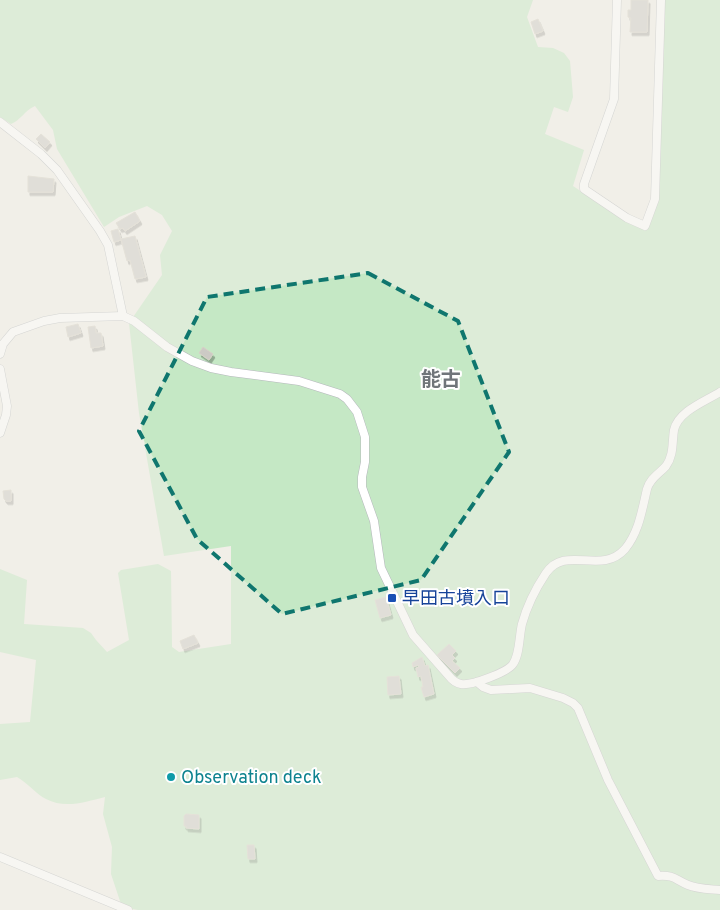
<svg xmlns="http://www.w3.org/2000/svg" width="720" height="910" viewBox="0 0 720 910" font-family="Overpass,'Noto Sans JP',sans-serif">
  <defs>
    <filter id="shadow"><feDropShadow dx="2" dy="3.5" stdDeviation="0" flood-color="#0004"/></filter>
  </defs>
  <rect width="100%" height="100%" fill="#f1efe8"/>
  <path fill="#c5e8c5" d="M0 0H533L527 17 538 47 553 48 564 53 570 61 573 97 568 112 554 107 545 134 584 150 573 186 630 224 647 230 658 199 665 0H720V910H138L122 907 111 874 112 847 103 814 105 797C85 802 65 809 46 799 36 794 29 784 17 777L0 780V724L30 722 36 660 0 652V569L27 580 24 624 83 628 91 633 96 640 107 652 129 640 118 573 121 570 158 564 171 571 172 647 179 652 231 644V546L164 556 139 413 129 323 162 275 160 255 172 231 162 215 147 206 119 217 104 227 57 149 53 130 35 106C24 111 21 120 11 124L0 117Z"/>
  <g fill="#cccac5" stroke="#d6d1c6" filter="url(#shadow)">
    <path d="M631 0H648L647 32H630L631 18 628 17V10H631Z"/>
    <path d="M538 19 543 31 535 34 531 22Z"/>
    <path d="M41 134 50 142 45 148 36 139Z"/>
    <path d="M28 176 54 179 53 192H28Z"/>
    <path d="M135 212 140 221 125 231 123 228 120 229 116 223Z"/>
    <path d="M118 229 121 240 114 242 111 231Z"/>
    <path d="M135 236 146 277 135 279 130 260 127 261 121 239Z"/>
    <path d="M78 324 81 333 68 337 66 327Z"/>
    <path d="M95 326 96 333H101L103 346 91 348 88 327Z"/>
    <path d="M203 347 213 354 209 360 199 353Z"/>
    <path d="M11 490V501H6L4 499 3 491Z"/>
    <path d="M386 597 391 615 380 618 375 600Z"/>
    <path d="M194 635 198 643 183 649 180 641Z"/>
    <path d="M449 644 456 651 452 655 455 658 452 661 460 668 455 673 437 655Z"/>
    <path d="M422 657 425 666 428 665 434 694 424 697 421 687H423L421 676 418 677 416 668 419 667 418 665 413 667 412 663Z"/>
    <path d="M399 676 401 694 388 695 387 677Z"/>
    <path d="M186 814 199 815V829L186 828V826H184V816Z"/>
    <path d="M247 845H254L255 859H248Z"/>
  </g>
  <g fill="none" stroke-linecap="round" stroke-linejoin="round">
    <defs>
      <g id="street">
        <path d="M617 0 614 99 584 184V189L627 218 645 226 655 199 661 0"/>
        <path d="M0 122 41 154 57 170 100 231 108 245 123 316"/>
        <path d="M0 354 3 344 13 332 44 321 60 318 123 316 134 321 167 347 192 361 211 368 231 372 299 381 340 394 347 399 357 412 365 437V462L362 477V487L374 521 381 568 413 635 449 676C452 680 456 683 461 684 471 686 508 672 513 664 520 654 519 636 522 624 527 606 536 588 546 573 566 544 601 576 625 549 639 532 642 510 647 489 650 478 659 474 666 466 674 455 672 442 674 430 678 411 706 401 720 392"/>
        <path d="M0 369 7 406 6 415 0 433"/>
        <path d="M477 682 483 687 491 690 530 688 563 698 573 703 578 708 608 780 658 876C675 875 674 879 688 885 697 889 710 889 720 890"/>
        <path d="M0 857 128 910"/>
      </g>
    </defs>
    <use href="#street" stroke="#b5b8bc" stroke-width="9"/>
    <use href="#street" stroke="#fff" stroke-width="8"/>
  </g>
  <path d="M0 0H720V910H0ZM368 273 458 321 509 452 421 580 282 614 197 539 139 431 207 297Z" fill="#f1efe8" fill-opacity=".55" fill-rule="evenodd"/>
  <path fill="none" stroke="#0f766e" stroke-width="4" stroke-dasharray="10 6" stroke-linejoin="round" d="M368 273 458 321 509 452 421 580 282 614 197 539 139 431 207 297Z"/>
  <rect fill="#1a4fb4" stroke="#fff" stroke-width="2" x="387" y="593" width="10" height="10" rx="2.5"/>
  <circle fill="#0f9aa8" stroke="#fff" stroke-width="2" cx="171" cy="777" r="5"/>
  <g text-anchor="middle" stroke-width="4" stroke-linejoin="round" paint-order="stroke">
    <g font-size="18" fill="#164399" stroke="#fff" text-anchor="start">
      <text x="402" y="604">早田古墳入口</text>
    </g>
    <g font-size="18" fill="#0d838f" stroke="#fff" text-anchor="start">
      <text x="181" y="783">Observation deck</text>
    </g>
    <g font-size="20" font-weight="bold" fill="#70757a" stroke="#fff">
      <text x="441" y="386">能古</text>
    </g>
  </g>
</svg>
